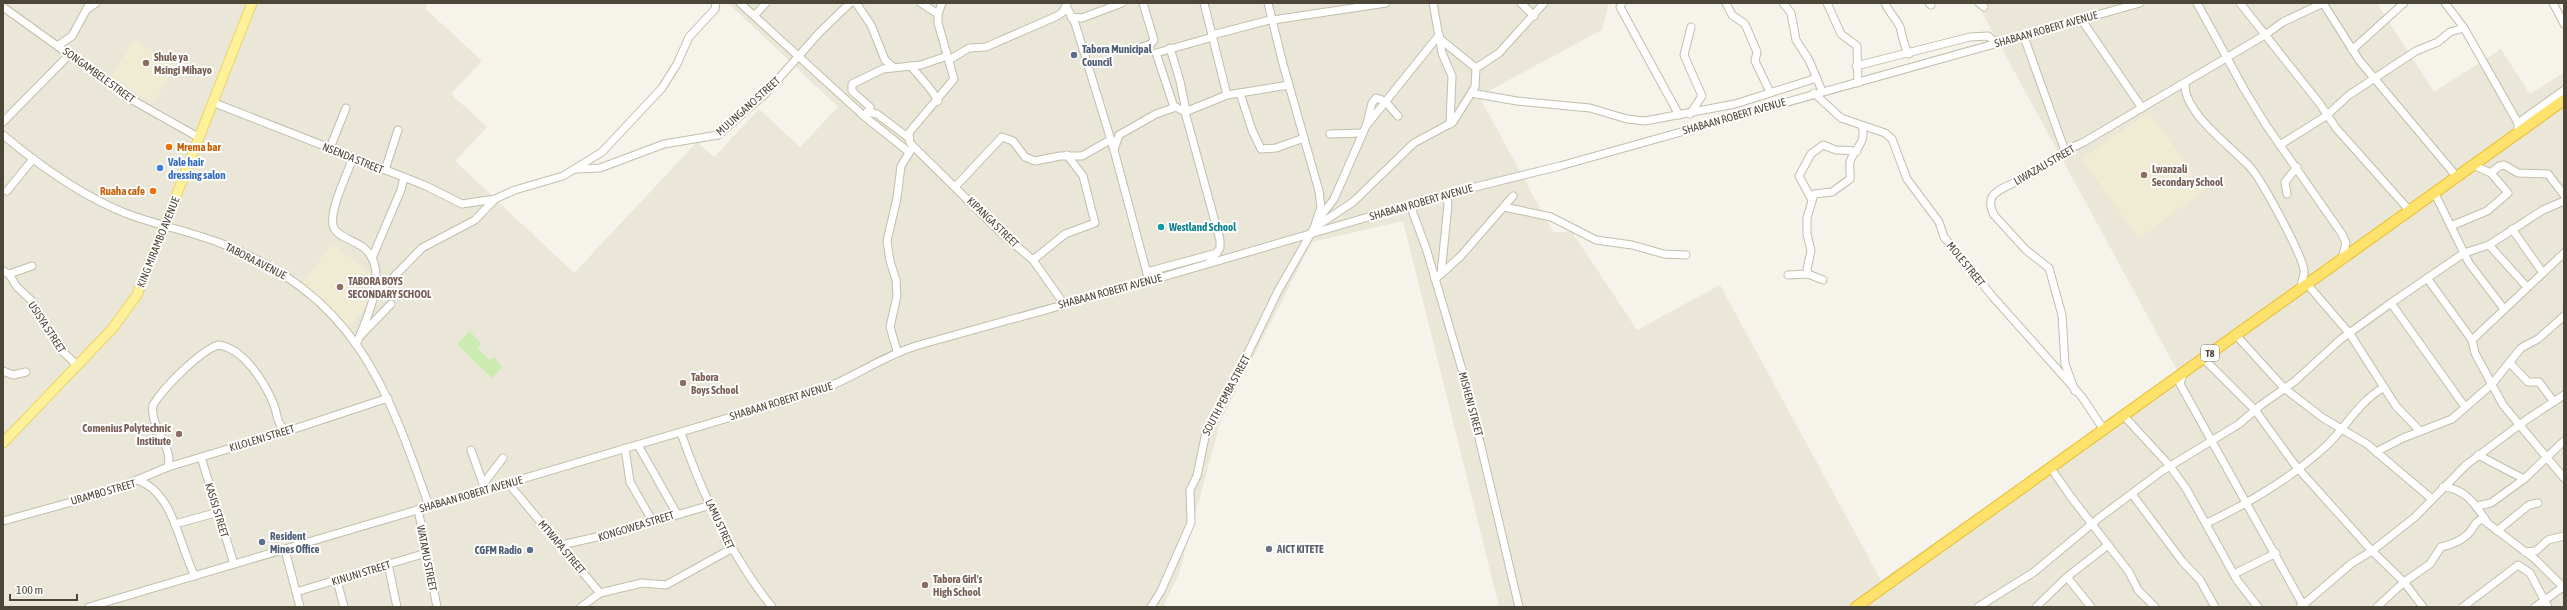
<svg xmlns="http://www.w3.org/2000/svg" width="2567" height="610" viewBox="0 0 2567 610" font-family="'Asap Condensed',sans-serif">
  <rect width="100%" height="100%" fill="#f6f4ea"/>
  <path fill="#eae7d8" d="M3 3H429L425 8 482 61 451 94 487 127 455 161 574 273 697 142 714 157 759 109 800 147 838 107 728 3H1609L1602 30 1479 96 1553 232H1572L1637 330 1720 285 1881 580 2178 372 1977 3H2377L2434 92 2501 49 2530 94 2564 72V607H1499L1403 221 1312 242 1221 420 1179 574 1163 607H3Z"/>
  <g fill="#f0ecd4">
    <path d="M134 40 176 65 153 103 111 77Z"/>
    <path d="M2149 112 2205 190 2139 238 2082 159Z"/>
    <path d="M333 244 384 284 347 330 297 289Z"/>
  </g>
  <path fill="#caecb1" d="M470 331 481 344 478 348 489 360 494 357 502 367 492 378 457 344Z"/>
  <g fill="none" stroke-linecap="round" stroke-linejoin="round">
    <defs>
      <g id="minor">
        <path d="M740 3 865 117 909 152"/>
        <path d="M856 3 871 25 885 60 893 67"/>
        <path d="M921 3 938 14"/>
        <path d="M942 3 938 14V23L954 79 912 129 909 133 910 143 1001 233 1033 260 1064 304"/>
        <path d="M1204 3 1227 95"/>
        <path d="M1433 3 1442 53 1452 76 1450 124"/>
        <path d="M1521 3 1534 16"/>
        <path d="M1622 3 1620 7 1679 115"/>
        <path d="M1726 3 1732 15 1745 24 1757 52 1755 61 1770 92"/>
        <path d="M1783 3 1791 13 1796 40 1809 60 1822 91"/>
        <path d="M1827 3 1841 34 1857 46 1858 83"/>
        <path d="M1885 3C1889 13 1896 18 1900 27 1903 37 1903 45 1909 54"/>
        <path d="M1929 3 1931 5"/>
        <path d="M1979 3 1984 7"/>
        <path d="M2197 3 2244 89 2266 125 2342 234 2346 243 2342 259"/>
        <path d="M2240 3 2320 104 2336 128 2409 210"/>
        <path d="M2323 3 2359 60 2457 177"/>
        <path d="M2445 3 2464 28 2518 123V133"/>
        <path d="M2553 3 2564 24"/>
        <path d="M3 7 134 101 198 137"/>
        <path d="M1067 8 1075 23 1114 150 1149 281"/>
        <path d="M87 9 96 3"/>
        <path d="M755 15 766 3"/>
        <path d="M1071 17 1082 18 1122 3"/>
        <path d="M2081 19 2142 108"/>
        <path d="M1273 20 1386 3"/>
        <path d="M1212 35 1273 19"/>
        <path d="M2024 37 2065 151"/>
        <path d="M1440 39 1476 68"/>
        <path d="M59 45 72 36 90 3"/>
        <path d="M1139 48 1151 44 1154 40 1143 3"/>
        <path d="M1170 48 1180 81 1186 111"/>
        <path d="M2352 50 2404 3"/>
        <path d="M949 60 969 48 986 47 1057 16 1063 12 1067 3"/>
        <path d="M911 66C920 78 931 87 938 101"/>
        <path d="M1856 66 1970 37 1988 36 1997 43"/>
        <path d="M2185 83C2183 113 2232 147 2250 167 2261 179 2305 259 2304 272 2304 277 2301 284 2300 289"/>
        <path d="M1240 93 1252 130 1261 149 1276 148 1304 138"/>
        <path d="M1471 93 1517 101 1590 108 1627 119 1645 121 1735 104 1817 78"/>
        <path d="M1814 93 1841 118 1885 133 1892 139 1907 179 1939 222 1944 237 1993 297 2082 397 2104 430"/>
        <path d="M212 102 424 185 462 204 495 199"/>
        <path d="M1174 107 1156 53 1213 37"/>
        <path d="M867 112 877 114 909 138"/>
        <path d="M871 112 870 107 852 91V84L883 69 921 65 947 56"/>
        <path d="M1185 112 1220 240V248L1209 263"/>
        <path d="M1690 114 1702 96 1684 55 1691 27"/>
        <path d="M3 122 70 54"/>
        <path d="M1367 123 1372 103 1376 98 1385 101 1398 116"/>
        <path d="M2518 123 2564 90"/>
        <path d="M1330 134 1362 133"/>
        <path d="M3 135C40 166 80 195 125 213 156 225 189 231 220 243 353 295 385 380 429 506"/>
        <path d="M2280 145 2326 116 2349 95 2416 51 2438 42 2450 32 2464 28"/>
        <path d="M330 148 346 108"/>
        <path d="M1114 150 1119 135 1156 114 1176 107 1185 112 1227 95 1289 85"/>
        <path d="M353 158C348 172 327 214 334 228 338 237 356 241 364 248 391 270 366 320 356 345"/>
        <path d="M577 169 600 168 664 144 718 135 765 94 819 33 850 3"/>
        <path d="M385 170 398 130"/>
        <path d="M2491 173 2499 166 2504 165 2518 173 2548 174 2564 195"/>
        <path d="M956 186 1002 137 1013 141 1025 157 1035 161 1060 156H1082L1110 140"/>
        <path d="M7 191 33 159"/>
        <path d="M2287 194 2285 182 2297 167"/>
        <path d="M2435 194 2469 263 2504 309"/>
        <path d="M1812 200 1799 176 1811 154 1823 145 1836 150 1857 151"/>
        <path d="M1410 205 1426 248 1466 383 1519 607"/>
        <path d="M1504 207 1551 217 1596 240 1632 245 1664 254 1686 255"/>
        <path d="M1318 220 1334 199 1366 126 1439 35"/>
        <path d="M2451 226 2487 211 2508 193 2491 173 2473 165"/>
        <path d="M1314 228 1353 202 1414 143 1453 122 1475 87 1476 68 1499 53 1544 3"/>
        <path d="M2512 229 2543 273"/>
        <path d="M2489 245 2527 287"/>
        <path d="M372 258 401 190 404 177"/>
        <path d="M1033 260 1065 234 1095 223 1083 176 1067 155"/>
        <path d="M3 271 9 274 17 287 31 300 61 350 77 365"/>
        <path d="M1147 272 1217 253"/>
        <path d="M9 274 32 266"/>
        <path d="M1441 274 1448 205 1447 194"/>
        <path d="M1808 274 1807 269 1811 251 1807 234V218L1814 194 1832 192 1850 179C1851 174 1849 168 1850 162 1854 148 1867 144 1862 126"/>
        <path d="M1788 275 1808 274 1823 280"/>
        <path d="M2427 278 2472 340 2475 353 2503 405 2564 478"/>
        <path d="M1435 279 1460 257 1513 196"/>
        <path d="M2307 284 2350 334 2396 406 2420 431"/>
        <path d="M375 296 422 248 475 220 495 199 515 190 563 176 602 152 662 88 677 64 689 37 715 9 716 3"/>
        <path d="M2391 303 2465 407"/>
        <path d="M361 335 391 304"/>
        <path d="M2236 335 2284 388 2323 418 2367 444 2432 499"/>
        <path d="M2472 340 2564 253"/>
        <path d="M897 351 890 327 897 296 896 280 890 261 887 241 897 198 901 166 911 150"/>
        <path d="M2203 358 2255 410 2295 465 2372 551 2404 582 2423 607"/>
        <path d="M2510 363 2528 382H2539L2554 402"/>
        <path d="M3 371 13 375 26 372"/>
        <path d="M2183 374 2180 384 2303 605 2300 607"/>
        <path d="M2075 391 2065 364 2062 315 2049 268 2026 250 1994 215C1991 209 1989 203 1992 197 1997 189 2010 185 2018 181 2041 170 2060 152 2084 142L2265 35 2283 22 2323 3"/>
        <path d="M2124 416 2170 466 2187 490 2237 580 2258 607"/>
        <path d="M681 433C703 496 731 556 772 607"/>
        <path d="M638 445 677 514"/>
        <path d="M625 448 630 482 653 522"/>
        <path d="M471 450 485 489"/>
        <path d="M2376 452 2403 438 2452 419 2492 384 2521 348 2538 339 2564 316"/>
        <path d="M2478 455 2524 479"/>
        <path d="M201 457 234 564"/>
        <path d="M168 467C174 447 149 426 153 405 164 387 199 352 218 345 244 348 265 383 274 405 278 415 276 426 288 431"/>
        <path d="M2050 467 2071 497 2129 572 2138 590 2155 607"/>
        <path d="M137 480 168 467 288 431 388 398"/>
        <path d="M508 483 600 593"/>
        <path d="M483 484 503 458"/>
        <path d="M2443 487C2465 488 2476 505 2487 522"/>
        <path d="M2132 494 2182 561 2200 580 2215 607"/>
        <path d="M2477 506 2491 503 2524 479 2564 441"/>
        <path d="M418 509 437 607"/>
        <path d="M3 521 97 495 137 480C174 492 179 546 195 576"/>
        <path d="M2207 523C2249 503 2291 478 2325 447 2346 428 2358 402 2383 388"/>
        <path d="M175 524 219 512"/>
        <path d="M2497 531 2529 505 2538 503"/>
        <path d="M561 545 619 532 711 505"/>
        <path d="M285 550 300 607"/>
        <path d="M2525 552 2536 551 2548 540 2564 536"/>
        <path d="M388 564 397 607"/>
        <path d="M2234 574 2276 553"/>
        <path d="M2067 577 2091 607"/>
        <path d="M337 581 344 607"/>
        <path d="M296 592 426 553"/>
        <path d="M89 607 816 392C852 379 882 356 919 345L1149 281 1447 194 1560 166 2140 3"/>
        <path d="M581 607 600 593 642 583 666 585 731 549"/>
        <path d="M1151 607 1161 591 1191 523 1190 490 1197 476 1206 432 1231 388 1278 291 1314 228 1321 207 1319 191 1283 64 1268 3"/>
        <path d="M1978 607 2034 572 2099 518 2162 471 2239 424 2261 405 2295 381 2341 339 2391 303 2464 253 2489 245 2543 210 2564 201"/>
        <path d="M2036 607 2067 577 2108 545"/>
        <path d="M2305 607 2303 605 2352 563 2372 551 2415 517 2466 465 2526 420 2564 395"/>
        <path d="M2377 607 2404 582 2430 564 2441 547C2450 545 2459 542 2467 535 2474 530 2472 523 2482 519L2535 559 2564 588"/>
        <path d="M2463 607 2518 565 2530 573 2548 607"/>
        <path d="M2535 607 2563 587"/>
      </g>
      <path id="major" d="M3 443 112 329 137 295 252 3"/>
      <path id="highway" d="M1856 607 2564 100"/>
    </defs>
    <use href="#minor" stroke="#c2beac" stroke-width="9"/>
    <use href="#major" stroke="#ecd562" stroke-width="11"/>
    <use href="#highway" stroke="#e8be32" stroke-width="12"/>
    <use href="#minor" stroke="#fff" stroke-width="7"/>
    <use href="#major" stroke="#fff09a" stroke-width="9"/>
    <use href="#highway" stroke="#ffe26c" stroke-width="10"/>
  </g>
  <g fill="#5c6f8a" stroke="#fff" stroke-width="1.5">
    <circle cx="1074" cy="55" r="4"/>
    <circle cx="262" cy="542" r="4"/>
    <circle cx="530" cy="550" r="4"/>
  </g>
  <g fill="#8d6e63" stroke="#fff" stroke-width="1.5">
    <circle cx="146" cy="63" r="4"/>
    <circle cx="2144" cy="175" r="4"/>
    <circle cx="340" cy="287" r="4"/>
    <circle cx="683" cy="383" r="4"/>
    <circle cx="179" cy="434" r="4"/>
    <circle cx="925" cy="585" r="4"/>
  </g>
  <g fill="#e8710a" stroke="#fff" stroke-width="1.5">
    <circle cx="169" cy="147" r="4"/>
    <circle cx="153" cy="191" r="4"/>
  </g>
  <circle fill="#3f7fe0" stroke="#fff" stroke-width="1.5" cx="160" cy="168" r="4"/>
  <circle fill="#0f9aa8" stroke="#fff" stroke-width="1.5" cx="1161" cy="227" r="4"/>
  <circle fill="#6b7280" stroke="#fff" stroke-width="1.5" cx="1269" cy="549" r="4"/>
  <g text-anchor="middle" stroke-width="4" stroke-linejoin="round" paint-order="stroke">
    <rect fill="#fff" stroke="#817e73" stroke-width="1" x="2201" y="345" width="18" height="16" rx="3"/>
    <g font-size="10" font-weight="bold" fill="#4b4637">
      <text x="2210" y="357">T8</text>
    </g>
    <g font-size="11" fill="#4b4637" stroke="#fff">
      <text transform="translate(2046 29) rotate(-16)" y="4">SHABAAN ROBERT AVENUE</text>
      <text transform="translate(99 75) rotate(36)" y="4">SONGAMBELE STREET</text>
      <text transform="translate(748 106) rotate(-42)" y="4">MUUNGANO STREET</text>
      <text transform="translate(1734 116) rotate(-16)" y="4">SHABAAN ROBERT AVENUE</text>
      <text transform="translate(353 158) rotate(22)" y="4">NSENDA STREET</text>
      <text transform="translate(2044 165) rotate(-30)" y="4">LIWAZALI STREET</text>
      <text transform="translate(1421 202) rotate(-16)" y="4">SHABAAN ROBERT AVENUE</text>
      <text transform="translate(993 222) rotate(44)" y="4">KIPANGA STREET</text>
      <text transform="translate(158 242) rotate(-68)" y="4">KING MIRAMBO AVENUE</text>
      <text transform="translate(256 261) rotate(27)" y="4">TABORA AVENUE</text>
      <text transform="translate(1966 264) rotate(51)" y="4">MOLE STREET</text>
      <text transform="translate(1110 291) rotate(-15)" y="4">SHABAAN ROBERT AVENUE</text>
      <text transform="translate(47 327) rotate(57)" y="4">USISYA STREET</text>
      <text transform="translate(1226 395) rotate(-62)" y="4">SOUTH PEMBA STREET</text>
      <text transform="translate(781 401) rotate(-17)" y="4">SHABAAN ROBERT AVENUE</text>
      <text transform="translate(1471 404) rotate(75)" y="4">MISHENI STREET</text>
      <text transform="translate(262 438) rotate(-17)" y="4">KILOLENI STREET</text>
      <text transform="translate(103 492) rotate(-16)" y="4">URAMBO STREET</text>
      <text transform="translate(471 494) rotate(-16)" y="4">SHABAAN ROBERT AVENUE</text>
      <text transform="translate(217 510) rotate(73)" y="4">KASISI STREET</text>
      <text transform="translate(720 524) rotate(65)" y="4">LAMU STREET</text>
      <text transform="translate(636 526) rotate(-17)" y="4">KONGOWEA STREET</text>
      <text transform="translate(562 547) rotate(50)" y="4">MTWAPA STREET</text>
      <text transform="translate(427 558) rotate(79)" y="4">WATAMU STREET</text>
      <text transform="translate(361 573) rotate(-17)" y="4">KINUNI STREET</text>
    </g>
    <g font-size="11" font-weight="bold" fill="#4e5e75" stroke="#fff" text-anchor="start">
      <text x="1082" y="53">Tabora Municipal<tspan x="1082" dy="13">Council</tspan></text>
      <text x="270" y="540">Resident<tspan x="270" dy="13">Mines Office</tspan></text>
      <text x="522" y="554" text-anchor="end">CGFM Radio</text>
    </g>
    <g font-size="11" font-weight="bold" fill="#785e54" stroke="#fff" text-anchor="start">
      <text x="154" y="61">Shule ya<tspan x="154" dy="13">Msingi Mihayo</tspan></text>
      <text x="2152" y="173">Lwanzali<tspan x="2152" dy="13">Secondary School</tspan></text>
      <text x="348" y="285">TABORA BOYS<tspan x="348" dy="13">SECONDARY SCHOOL</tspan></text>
      <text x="691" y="381">Tabora<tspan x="691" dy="13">Boys School</tspan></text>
      <text x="171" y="432" text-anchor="end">Comenius Polytechnic<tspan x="171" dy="13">Institute</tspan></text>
      <text x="933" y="583">Tabora Girl's<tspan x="933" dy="13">High School</tspan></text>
    </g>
    <g font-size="11" font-weight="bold" fill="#c56008" stroke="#fff" text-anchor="start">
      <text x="177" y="151">Mrema bar</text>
      <text x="145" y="195" text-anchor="end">Ruaha cafe</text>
    </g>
    <g font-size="11" font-weight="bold" fill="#366cbe" stroke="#fff" text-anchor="start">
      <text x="168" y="166">Vale hair<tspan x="168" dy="13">dressing salon</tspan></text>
    </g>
    <g font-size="11" font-weight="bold" fill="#0d838f" stroke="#fff" text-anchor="start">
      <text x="1169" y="231">Westland School</text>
    </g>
    <g font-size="11" font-weight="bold" fill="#5b616d" stroke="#fff" text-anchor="start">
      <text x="1277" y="553">AICT KITETE</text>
    </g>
  </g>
  <rect width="2567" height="610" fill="none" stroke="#4b4637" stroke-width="8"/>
  <path d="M10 594v6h67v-6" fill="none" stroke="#4b4637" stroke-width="2"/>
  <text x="16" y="594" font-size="12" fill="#4b4637" stroke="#ffffff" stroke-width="3" paint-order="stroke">100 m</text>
</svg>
